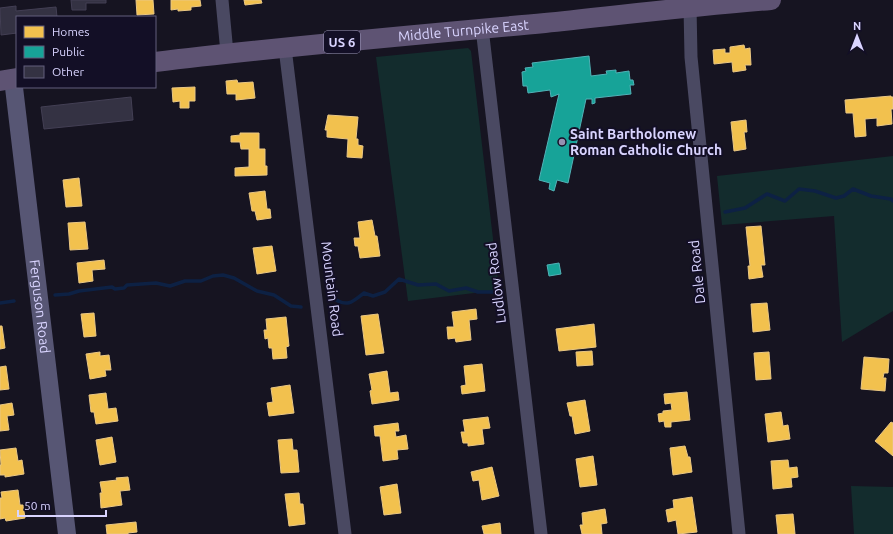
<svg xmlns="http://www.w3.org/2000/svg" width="893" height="534" viewBox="0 0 893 534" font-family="Ubuntu,sans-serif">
  <rect width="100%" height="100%" fill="#161421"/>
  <g fill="#132c2d">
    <path d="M468 48 471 51 499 290 408 301 376 57Z"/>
    <path d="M893 156V311L842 342 834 216 722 225 717 176Z"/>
    <path d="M851 486 893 487V534H854Z"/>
  </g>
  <g fill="#f2c14e" stroke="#eac783">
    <path d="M136 0H153L154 14 137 15Z"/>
    <path d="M171 0H200L201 6 191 7V10L178 11V9L171 10Z"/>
    <path d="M244 0H261L262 3 245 5Z"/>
    <path d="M744 45 745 49 750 48 751 65H745L746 70 733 72 732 62 714 64 713 50 725 49V53H730V47Z"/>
    <path d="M237 80 238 83 253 82 255 98 236 100V94H227L226 81Z"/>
    <path d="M195 87V101H189V108H180V101L173 102 172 88Z"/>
    <path d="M891 96V97H893V109H891L892 124 877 126V118L865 119 866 136 855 137 853 113H846L845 100Z"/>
    <path d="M328 115 358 117 356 139H358V145L363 146 362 158 347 157 348 139 327 137V130H325Z"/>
    <path d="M746 120 747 132H744L746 149 734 151 731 122Z"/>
    <path d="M240 133H259V149H265V166H267V175L235 176V168L249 167V149H241L240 142H231V136L240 135Z"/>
    <path d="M79 178 82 206 66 207 63 180Z"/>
    <path d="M265 191 267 209H270L271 218 257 220 255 211H252L249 193Z"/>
    <path d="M372 220 375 236H377L380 256 360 258 358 246H355L354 238H360L358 222Z"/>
    <path d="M85 222 88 249 70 250 68 223Z"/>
    <path d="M761 226 765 265H761L763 277 749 279 748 266H750L746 227Z"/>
    <path d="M272 246 276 271 257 274 253 248Z"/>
    <path d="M104 260 105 269 92 270 93 281 79 283 77 263Z"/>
    <path d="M767 303 770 330 753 332 751 304Z"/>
    <path d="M476 309 477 319 469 320 471 340 456 342 455 338 448 339 447 327H454L452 312Z"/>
    <path d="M94 313 96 336 84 337 81 314Z"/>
    <path d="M378 314 384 353 366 355 361 316Z"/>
    <path d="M286 317 289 346 286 347 287 358 273 359 272 348H269L268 338 265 339 264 330H267L266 319Z"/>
    <path d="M594 324 596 347 559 351 556 329Z"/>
    <path d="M0 326H2L5 348 0 349Z"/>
    <path d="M592 351 593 365 577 366 576 352Z"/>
    <path d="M100 352V356L109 355 111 370H105L106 376 90 379 86 354Z"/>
    <path d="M769 352 771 379 756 380 754 353Z"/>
    <path d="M864 357 889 359 888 373H884L883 378H886L885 391 861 389Z"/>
    <path d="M482 364 485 391 462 394 461 386 466 385 464 366Z"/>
    <path d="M6 366 9 389 0 390V367Z"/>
    <path d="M387 371 390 393 398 392 399 400 372 404 370 391 372 390 369 374Z"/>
    <path d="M290 385 294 413 269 416 267 403 273 402 271 388Z"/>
    <path d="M687 392 690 420 671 422V427H665L664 421 659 422 658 414 663 413V411L672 410 671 403 665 404 664 394Z"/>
    <path d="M106 393 108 409 116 408 118 421 96 424 94 412H91L89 395Z"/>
    <path d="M585 400 590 431 575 434 572 416H570L567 403Z"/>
    <path d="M12 403 14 415 7 416 9 430 0 431V405Z"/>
    <path d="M781 412 783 426 788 425 790 439 768 442 765 414Z"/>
    <path d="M488 417 490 428 482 429 484 444 468 446V443H463L461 432H465L463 420Z"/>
    <path d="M891 422 893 423V456L875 441Z"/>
    <path d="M398 423 399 431H395L396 437 406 435 408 449 397 450 398 459 383 461 380 436H375L374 426Z"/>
    <path d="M112 437 116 462 100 465 96 440Z"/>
    <path d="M292 439 293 450H297L299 472 281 473 278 440Z"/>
    <path d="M685 446 688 457H690L692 472 673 475 670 448Z"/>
    <path d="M16 448 18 461 22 460 24 474 5 477V475H0V465H1L0 450Z"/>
    <path d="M593 456 597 485 580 487 576 459Z"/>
    <path d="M788 460 789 468 797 467 798 477 791 478 792 487 773 489 771 461Z"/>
    <path d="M492 467 499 496 482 500 479 480 473 481 471 472Z"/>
    <path d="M128 477 130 490 120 491 122 505 101 508 100 493H102L100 482 117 480 116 478Z"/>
    <path d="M397 484 401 513 384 515 380 487Z"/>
    <path d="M18 490 20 505H23L25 518 6 521 5 518 0 519V498H2L1 492Z"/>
    <path d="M299 493 300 504H303L305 524 289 526 285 494Z"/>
    <path d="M692 497 697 532 678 534 676 520 668 522 666 510 674 508 673 500Z"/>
    <path d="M605 509 607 523 601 524 602 534H582L580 525H583L582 513Z"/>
    <path d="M793 514 795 534H778L776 515Z"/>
    <path d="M136 522 137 532 128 533V534H107L106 525Z"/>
    <path d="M500 523 501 534H484L482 526Z"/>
  </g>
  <g fill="#17a398" stroke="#51b2b7">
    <path d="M589 56 591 76 607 74 606 71 616 70V73L629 71 630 80H633L634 85H630L631 94 595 98V103L592 104V99H586L568 183 557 180 554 191 549 189 550 183 539 180 559 94 551 97 550 90 528 93 527 86H523L522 72 526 71 525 68 533 67 532 63Z"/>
    <path d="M559 263 561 274 549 276 547 265Z"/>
  </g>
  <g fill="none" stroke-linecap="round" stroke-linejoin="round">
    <g stroke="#0d2144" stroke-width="3.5">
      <path d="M725 212 745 208 767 194 785 201 799 189 815 191 836 198 844 196 853 189 871 196 891 199 893 201"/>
      <path d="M55 295 69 294 79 291 112 287 115 289 124 288 127 285 156 283 170 286 185 281H201L213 276 223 275 234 278 257 291 274 295 291 306 301 307"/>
      <path d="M336 300C349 307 353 301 364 293L373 296 385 292 399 279 418 285 436 284 449 291 466 288 478 292H496L502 290"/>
      <path d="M0 303 14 301"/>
    </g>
  </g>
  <g fill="#343243" stroke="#433f54">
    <path d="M71 0H106V3H86V10H72Z"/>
    <path d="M16 6V11L56 7 57 17H17V33L1 35 0 8Z"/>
    <path d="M131 97 133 120 44 129 41 107Z"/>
  </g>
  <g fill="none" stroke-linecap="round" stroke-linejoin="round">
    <g stroke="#4a4962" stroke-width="13">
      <path d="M222 0 227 53"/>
      <path d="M690 7 691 57 739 534"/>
      <path d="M482 28 541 534"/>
      <path d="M285 48 345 534"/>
    </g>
    <path stroke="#575674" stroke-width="18" id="s1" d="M13 79 67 534"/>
    <g stroke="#5e5373" stroke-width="20">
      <path id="s2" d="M155 62C285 46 415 35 545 23 621 15 696 6 771 0"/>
      <path d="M0 81 17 78"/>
    </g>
  </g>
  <circle fill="#9591b1" stroke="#130f26" stroke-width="1.5" cx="562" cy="142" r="4"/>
  <g text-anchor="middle" stroke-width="4" stroke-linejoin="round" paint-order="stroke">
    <rect fill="#130f26" stroke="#9e99be" stroke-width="1" x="324" y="31" width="36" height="22" rx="3"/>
    <g font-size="13" font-weight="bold" fill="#d9d4ff">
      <text x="342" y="47">US 6</text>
    </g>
    <g font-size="14" fill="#d9d4ff" stroke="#130f26">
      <text dy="5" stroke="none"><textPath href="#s2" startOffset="310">Middle Turnpike East</textPath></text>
      <text transform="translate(697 272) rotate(-96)" y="5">Dale Road</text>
      <text transform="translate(496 283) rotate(-97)" y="5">Ludlow Road</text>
      <text transform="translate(332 289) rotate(83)" y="5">Mountain Road</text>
      <text dy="5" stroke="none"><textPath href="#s1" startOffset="229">Ferguson Road</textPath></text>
    </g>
    <g font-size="14" font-weight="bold" fill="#d9d4ff" stroke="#130f26" text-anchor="start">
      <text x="570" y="139">Saint Bartholomew<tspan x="570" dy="16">Roman Catholic Church</tspan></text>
    </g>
  </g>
  <rect x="16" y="16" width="140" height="72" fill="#130f26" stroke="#625e7d"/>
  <rect x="24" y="26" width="20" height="12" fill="#f2c14e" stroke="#625e7d"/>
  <text x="52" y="36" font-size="12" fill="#d9d4ff">Homes</text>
  <rect x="24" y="46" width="20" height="12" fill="#17a398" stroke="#625e7d"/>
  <text x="52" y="56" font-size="12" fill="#d9d4ff">Public</text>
  <rect x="24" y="66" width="20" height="12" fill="#343243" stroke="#625e7d"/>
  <text x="52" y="76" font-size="12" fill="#d9d4ff">Other</text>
  <g transform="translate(857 36)" stroke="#130f26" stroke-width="3" paint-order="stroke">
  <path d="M0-3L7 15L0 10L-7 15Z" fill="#d9d4ff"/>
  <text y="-6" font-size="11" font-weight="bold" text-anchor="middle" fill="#d9d4ff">N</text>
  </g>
  <path d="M18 510v6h88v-6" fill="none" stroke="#d9d4ff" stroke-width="2"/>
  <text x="24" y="510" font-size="12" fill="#d9d4ff" stroke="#130f26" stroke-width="3" paint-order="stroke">50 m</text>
</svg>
